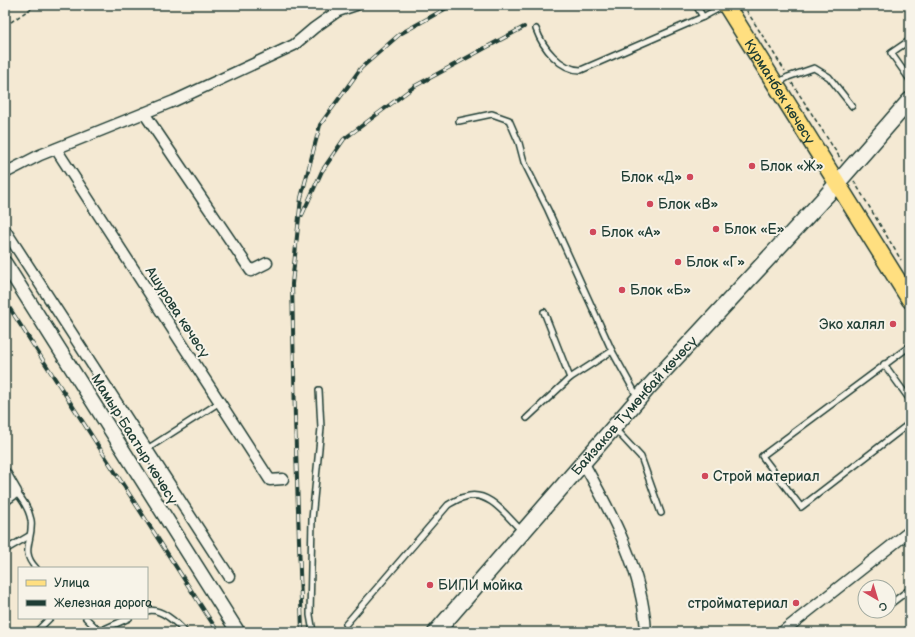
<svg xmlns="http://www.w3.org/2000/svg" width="915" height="637" viewBox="0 0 915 637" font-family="'Balsamiq Sans',sans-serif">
  <rect width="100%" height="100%" fill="#f4e9d3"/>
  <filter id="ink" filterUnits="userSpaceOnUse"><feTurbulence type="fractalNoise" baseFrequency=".025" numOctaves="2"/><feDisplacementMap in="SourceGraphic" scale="8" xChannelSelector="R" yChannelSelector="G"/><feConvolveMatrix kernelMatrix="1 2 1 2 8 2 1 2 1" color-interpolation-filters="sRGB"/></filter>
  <g filter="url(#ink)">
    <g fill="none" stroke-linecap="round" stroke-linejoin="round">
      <defs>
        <g id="service">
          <path d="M696 5 703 17"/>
          <path d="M536 29C543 48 560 70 581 70L703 17 725 5"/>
          <path d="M910 40 891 53 910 80"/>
          <path d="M778 83 788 77 814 68 829 77 852 106"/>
          <path d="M459 121 492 114 509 120 519 143 524 162 548 210 612 351 637 396"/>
          <path d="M544 312 570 378"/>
          <path d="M910 346 762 456 801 507 910 423"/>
          <path d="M884 364 910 400"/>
          <path d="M527 418 570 378 612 351"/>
          <path d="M614 428 641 457 661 513"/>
          <path d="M147 449 220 402"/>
          <path d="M16 492C23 500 29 509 31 520 34 539 19 551 36 568"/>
          <path d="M5 550 29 536"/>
          <path d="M889 605 910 589"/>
          <path d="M147 611C160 607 177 623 185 632"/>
          <path d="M86 618 99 631"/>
          <path d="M346 624 448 505C453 502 459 498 465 497 489 489 507 517 522 531"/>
          <path d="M36 632 50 618"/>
          <path d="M98 632 129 618"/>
          <path d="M313 632 310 615 312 519 321 428 319 390"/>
        </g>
        <g id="minor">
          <path d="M144 113 251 271 267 263"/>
          <path d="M56 149 270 480 283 479"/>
          <path d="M5 173 40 155 174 101 294 45 314 28 338 11 356 5"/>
          <path d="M5 230 229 576"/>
          <path d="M583 462C612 514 643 571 646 632"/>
          <path d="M5 473 16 492 5 500"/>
          <path d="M782 632 910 531"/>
        </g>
        <path id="tertiary" d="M5 263 238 632"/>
        <g id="secondary">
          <path id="s1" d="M436 632 647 389 826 196 910 100"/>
        </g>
        <g id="primary">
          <path id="s2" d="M726 5 910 300"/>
        </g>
      </defs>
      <use href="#service" stroke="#1f3d34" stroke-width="8"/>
      <use href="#minor" stroke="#1f3d34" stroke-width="13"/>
      <use href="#tertiary" stroke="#1f3d34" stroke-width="16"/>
      <use href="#secondary" stroke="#1f3d34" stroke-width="18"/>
      <use href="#primary" stroke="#1f3d34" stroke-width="19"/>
      <g stroke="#1f3d34" stroke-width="1.5" stroke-dasharray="4 3" stroke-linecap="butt">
        <path d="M743 5 785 71"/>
        <path d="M5 26 36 5"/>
        <path d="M792 83 842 161"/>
        <path d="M854 181 901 260"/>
      </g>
      <use href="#service" stroke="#f7f3e8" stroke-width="5"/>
      <use href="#minor" stroke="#f7f3e8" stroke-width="10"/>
      <use href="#tertiary" stroke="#f7f3e8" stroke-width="13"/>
      <use href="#secondary" stroke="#f7f3e8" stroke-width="15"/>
      <use href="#primary" stroke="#ffdf80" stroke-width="16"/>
      <defs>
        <g id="rail">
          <path d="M302 215 322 171 344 139 415 86 524 27"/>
          <path d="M5 301 218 632"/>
          <path d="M302 632 295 418 292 284 301 198 320 125 361 68 400 34 452 5"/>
        </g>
      </defs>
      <use href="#rail" stroke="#1f3d34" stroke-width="4"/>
      <use href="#rail" stroke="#f7f3e8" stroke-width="2.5" stroke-dasharray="8" stroke-linecap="butt"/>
    </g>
  </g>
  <g fill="#d1495b" stroke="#f7f3e8" stroke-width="1.5">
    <circle cx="752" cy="166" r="4"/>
    <circle cx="690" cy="177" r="4"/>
    <circle cx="650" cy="204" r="4"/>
    <circle cx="716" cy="229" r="4"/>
    <circle cx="593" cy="232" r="4"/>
    <circle cx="678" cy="262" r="4"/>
    <circle cx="622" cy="290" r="4"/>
    <circle cx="893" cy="324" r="4"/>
    <circle cx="705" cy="476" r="4"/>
    <circle cx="430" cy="585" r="4"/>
    <circle cx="796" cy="603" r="4"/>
  </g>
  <g text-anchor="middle" stroke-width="4" stroke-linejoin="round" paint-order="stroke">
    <g font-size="14" fill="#1f3d34" stroke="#f7f3e8">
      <text dy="5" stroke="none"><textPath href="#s2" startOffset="102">Курманбек көчөсү</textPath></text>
      <text transform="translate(178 312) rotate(57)" y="5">Ашурова көчөсү</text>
      <text dy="5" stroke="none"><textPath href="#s1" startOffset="301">Байзаков Түмөнбай көчөсү</textPath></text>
      <text transform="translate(135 439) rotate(58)" y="5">Мамыр Баатыр көчөсү</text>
    </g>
    <g font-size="14" fill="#1f3d34" stroke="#f7f3e8" text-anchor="start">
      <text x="760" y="171">Блок «Ж»</text>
      <text x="682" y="182" text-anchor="end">Блок «Д»</text>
      <text x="658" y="209">Блок «В»</text>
      <text x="724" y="234">Блок «Е»</text>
      <text x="601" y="237">Блок «А»</text>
      <text x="686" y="267">Блок «Г»</text>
      <text x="630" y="295">Блок «Б»</text>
      <text x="885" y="329" text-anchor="end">Эко халял</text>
      <text x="713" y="481">Строй материал</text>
      <text x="438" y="590">БИПИ мойка</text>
      <text x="788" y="608" text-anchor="end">стройматериал</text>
    </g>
  </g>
  <rect width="915" height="637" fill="none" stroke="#f7f3e8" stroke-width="20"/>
  <rect x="10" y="10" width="895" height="617" fill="none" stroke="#1f3d34" stroke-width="1.5" filter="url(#ink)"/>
  <rect x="18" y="567" width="130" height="52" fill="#f7f3e8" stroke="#a1aaa0"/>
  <rect x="26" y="580" width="20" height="6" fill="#ffdf80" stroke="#a1aaa0"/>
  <text x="54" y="587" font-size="12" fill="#1f3d34">Улица</text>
  <rect x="26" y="600" width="20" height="6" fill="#1f3d34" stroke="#a1aaa0"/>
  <text x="54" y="607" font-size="12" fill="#1f3d34">Железная дорога</text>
  <g transform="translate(877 599) rotate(142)"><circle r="19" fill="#f7f3e8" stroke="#a1aaa0"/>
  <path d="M0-3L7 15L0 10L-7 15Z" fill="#d1495b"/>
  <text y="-6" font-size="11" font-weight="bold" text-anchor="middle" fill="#1f3d34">С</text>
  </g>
</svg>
